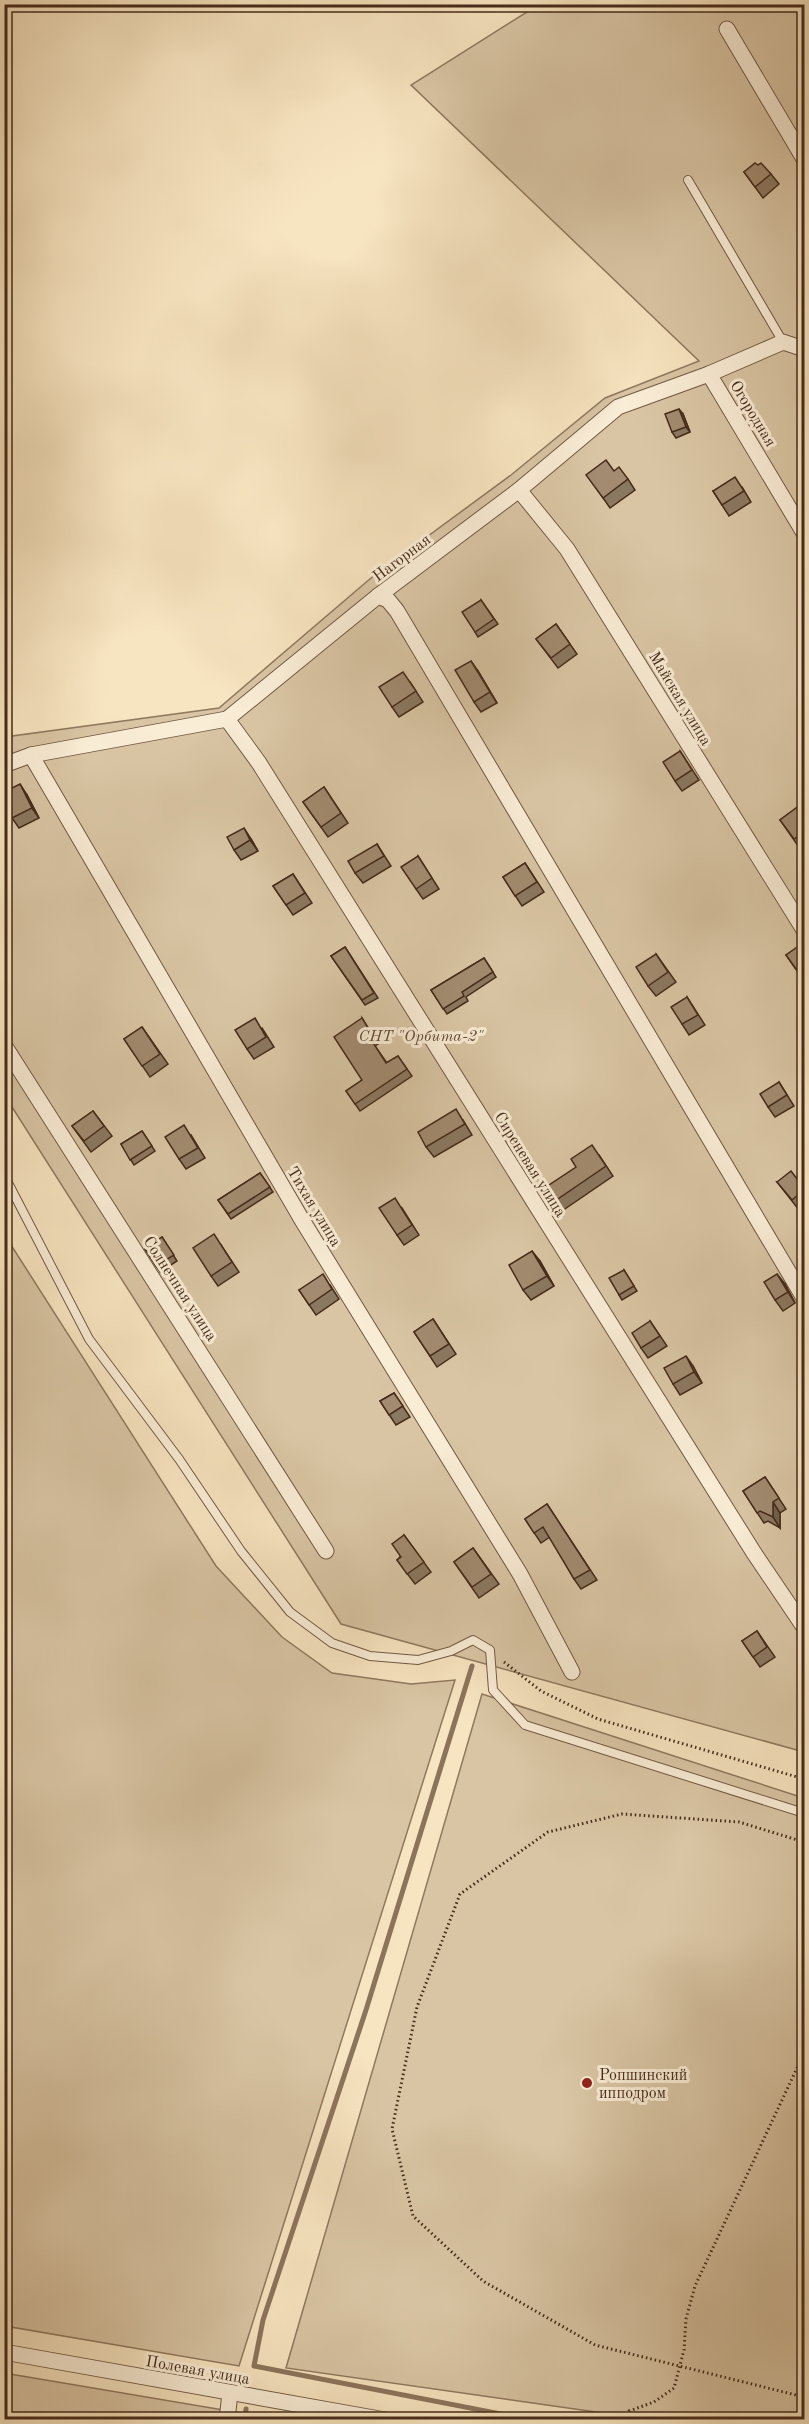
<svg xmlns="http://www.w3.org/2000/svg" width="809" height="2424" viewBox="0 0 809 2424" font-family="'Old Standard TT',serif">
  <rect width="100%" height="100%" fill="#f7e4c0"/>
  <filter id="stains"><feTurbulence type="fractalNoise" baseFrequency=".00333" numOctaves="4"/><feColorMatrix values="0 0 0 0 .2 0 0 0 0 .09 0 0 0 0 .02 0 0 0 .5 -.17"/></filter>
  <radialGradient id="worn" r=".72"><stop offset=".6" stop-color="#630" stop-opacity="0"/><stop offset="1" stop-color="#630" stop-opacity=".3"/></radialGradient>
  <g fill="#d9c5a4" stroke="#90785f" stroke-width="1.5">
    <path d="M538 5H804V1752L341 1624 5 1096V737L219 708 371 578 511 475 605 398 699 361 411 85Z"/>
    <path d="M4 1234 216 1566 282 1637 332 1673 411 1684 455 1680 239 2366 5 2326Z"/>
    <path d="M482 1694 804 1798V2419H645L286 2368Z"/>
    <path d="M4 2373 271 2418 278 2419H5Z"/>
  </g>
  <g fill="none" stroke-linecap="round" stroke-linejoin="round">
    <g stroke="#8c745c" stroke-width="5">
      <path d="M472 1666 366 2010 263 2320 254 2366 532 2420"/>
      <path d="M245 2420 246 2409"/>
    </g>
    <defs>
      <g id="lane">
        <path d="M688 180 783 342"/>
        <path d="M4 1175 89 1339 179 1459 241 1551 290 1612 332 1643 370 1656 418 1660 451 1651 473 1640 490 1650 493 1690 525 1725 804 1813"/>
      </g>
      <g id="street">
        <path d="M727 29 804 159"/>
        <path d="M709 374 804 533"/>
        <path d="M519 490 567 549 804 930"/>
        <path d="M378 596 388 600 397 611 804 1298"/>
        <path d="M227 719 259 763 754 1553 804 1627"/>
        <path d="M31 755 302 1220 520 1574 572 1672"/>
        <path d="M4 765 31 755 227 719 378 596 519 490 618 407 709 374 783 342 804 349"/>
        <path d="M4 1045 326 1551"/>
        <path d="M4 2352 385 2420"/>
        <path d="M227 2420 230 2393"/>
      </g>
    </defs>
    <use href="#lane" stroke="#725944" stroke-width="10"/>
    <use href="#street" stroke="#725944" stroke-width="17"/>
    <g stroke="#462b1a" stroke-width="3" stroke-dasharray="1.5 3" stroke-linecap="butt">
      <path d="M504 1662 541 1691 598 1719 804 1779"/>
      <path d="M804 1842 739 1822 622 1814 548 1832 460 1894 417 2007 392 2129 413 2216 483 2281 595 2345 804 2397"/>
      <path d="M627 2420 629 2411 654 2402 674 2388 684 2350 686 2319 695 2286 804 2053"/>
    </g>
    <use href="#lane" stroke="#faedd6" stroke-width="8"/>
    <use href="#street" stroke="#faedd6" stroke-width="15"/>
  </g>
  <g fill="#8b7860" stroke="#462b1a" stroke-width="1.5">
    <path d="M758 165 771 174 779 184 763 198 744 172Z"/>
    <path d="M683 414 690 432 676 438 672 432Z"/>
    <path d="M614 471 628 479 635 490 610 508 594 485Z"/>
    <path d="M742 487 751 502 729 516 713 491Z"/>
    <path d="M481 600 498 624 478 637 475 632Z"/>
    <path d="M556 624 577 654 558 668 536 639Z"/>
    <path d="M478 671 497 703 481 712 474 702Z"/>
    <path d="M410 682 423 702 399 717 392 707Z"/>
    <path d="M680 751 699 780 682 791 675 781Z"/>
    <path d="M324 787 348 823 328 837 303 802Z"/>
    <path d="M27 795 39 818 19 828 12 818Z"/>
    <path d="M804 803V847L801 850 780 820Z"/>
    <path d="M251 839 258 851 241 860 234 850Z"/>
    <path d="M377 844 391 866 363 883 355 873Z"/>
    <path d="M418 856 439 889 423 899 416 889Z"/>
    <path d="M525 863 544 892 522 906 503 877Z"/>
    <path d="M293 874 312 903 293 915 273 886Z"/>
    <path d="M804 946V981L786 955Z"/>
    <path d="M345 947 378 998 365 1005 331 956Z"/>
    <path d="M656 954 676 982 656 996 648 986Z"/>
    <path d="M484 958 496 977 466 997 468 1001 447 1014 431 990Z"/>
    <path d="M687 997 705 1025 689 1035 682 1024Z"/>
    <path d="M362 1018 378 1044 375 1046 387 1063 398 1056 412 1076 360 1111 346 1091 362 1080Z"/>
    <path d="M142 1027 168 1064 150 1077 124 1039Z"/>
    <path d="M262 1028 274 1047 254 1059 247 1049Z"/>
    <path d="M779 1082 794 1106 775 1117 768 1107Z"/>
    <path d="M93 1111 112 1136 91 1152 72 1126Z"/>
    <path d="M463 1120 472 1135 434 1157 426 1147Z"/>
    <path d="M142 1131 155 1151 134 1165 121 1144Z"/>
    <path d="M191 1135 205 1158 186 1169 179 1159Z"/>
    <path d="M599 1155 613 1176 556 1215 540 1191Z"/>
    <path d="M260 1173 273 1192 231 1219 218 1200Z"/>
    <path d="M777 1182 804 1188V1206L799 1210Z"/>
    <path d="M402 1208 419 1235 404 1245 397 1235Z"/>
    <path d="M162 1237 177 1261 160 1272 145 1249Z"/>
    <path d="M221 1245 239 1272 218 1286 211 1276Z"/>
    <path d="M540 1261 554 1286 531 1300 523 1290Z"/>
    <path d="M624 1270 637 1291 622 1300 619 1295Z"/>
    <path d="M785 1284 795 1303 783 1311 775 1300Z"/>
    <path d="M330 1285 339 1299 316 1315 299 1290Z"/>
    <path d="M433 1319 456 1354 437 1367 414 1332Z"/>
    <path d="M650 1321 667 1346 648 1358 641 1348Z"/>
    <path d="M693 1366 702 1383 680 1395 673 1384Z"/>
    <path d="M394 1393 410 1417 396 1425 380 1401Z"/>
    <path d="M765 1477 786 1509 780 1513V1528L768 1521 764 1523 743 1491Z"/>
    <path d="M547 1504 597 1580 581 1589 574 1579 550 1537 541 1543 525 1519Z"/>
    <path d="M404 1535 431 1572 415 1584 397 1560 400 1557Z"/>
    <path d="M473 1548 499 1584 479 1598 454 1562Z"/>
    <path d="M757 1631 775 1657 760 1667 742 1641Z"/>
  </g>
  <g fill="#71614e" stroke="#462b1a" stroke-width="1.5">
    <path d="M679 409 683 414 690 432 686 427Z"/>
    <path d="M471 661 478 671 497 703 490 692Z"/>
    <path d="M20 784 27 795 39 818 32 808Z"/>
    <path d="M244 828 251 839 258 851 250 840Z"/>
    <path d="M532 1251 540 1261 554 1286 547 1276Z"/>
    <path d="M777 1274 785 1284 795 1303 788 1292Z"/>
    <path d="M686 1356 693 1366 702 1383 694 1372Z"/>
    <path d="M773 1502 780 1513V1528L773 1517Z"/>
  </g>
  <g fill="#a28b70" stroke="#462b1a" stroke-width="1.5">
    <path d="M755 163 758 165 761 163 771 174 755 187 744 172Z"/>
    <path d="M679 409 686 427 672 432 665 414Z"/>
    <path d="M606 460 614 471 619 467 628 479 603 498 586 475Z"/>
    <path d="M735 477 744 491 722 505 713 491Z"/>
    <path d="M481 600 494 619 475 632 462 612Z"/>
    <path d="M556 624 570 644 551 658 536 639Z"/>
    <path d="M471 661 490 692 474 702 455 670Z"/>
    <path d="M403 672 416 691 392 707 379 687Z"/>
    <path d="M680 751 692 770 675 781 663 762Z"/>
    <path d="M20 784 32 808 12 818 4 804V792Z"/>
    <path d="M324 787 341 813 321 827 303 802Z"/>
    <path d="M804 802V832L794 839 780 820Z"/>
    <path d="M244 828 250 840 234 850 227 837Z"/>
    <path d="M377 844 384 856 355 873 348 861Z"/>
    <path d="M418 856 432 878 416 889 401 867Z"/>
    <path d="M525 863 537 882 515 896 503 877Z"/>
    <path d="M293 874 305 893 286 905 273 886Z"/>
    <path d="M803 943 804 946V969L799 973 786 955Z"/>
    <path d="M345 947 374 993 362 1000 331 956Z"/>
    <path d="M656 954 668 972 648 986 636 967Z"/>
    <path d="M484 958 493 972 462 992 464 996 443 1009 431 990Z"/>
    <path d="M687 997 698 1015 682 1024 671 1007Z"/>
    <path d="M255 1018 266 1037 247 1049 235 1030Z"/>
    <path d="M362 1018 373 1036 370 1038 386 1063 398 1056 407 1069 355 1104 346 1091 362 1080 334 1037Z"/>
    <path d="M142 1027 160 1054 142 1066 124 1039Z"/>
    <path d="M779 1082 787 1095 768 1107 760 1094Z"/>
    <path d="M456 1109 465 1124 426 1147 418 1132Z"/>
    <path d="M93 1111 104 1126 84 1141 72 1126Z"/>
    <path d="M184 1125 198 1148 179 1159 165 1137Z"/>
    <path d="M142 1131 152 1146 130 1160 121 1144Z"/>
    <path d="M592 1145 606 1166 549 1205 540 1191 576 1167 571 1159Z"/>
    <path d="M791 1171 804 1188V1190L792 1200 777 1182Z"/>
    <path d="M260 1173 270 1187 228 1214 218 1200Z"/>
    <path d="M395 1198 412 1225 397 1235 379 1208Z"/>
    <path d="M214 1234 232 1262 211 1276 193 1248Z"/>
    <path d="M162 1237 174 1255 156 1266 145 1249Z"/>
    <path d="M532 1251 547 1276 523 1290 509 1265Z"/>
    <path d="M624 1270 634 1286 619 1295 609 1278Z"/>
    <path d="M323 1274 332 1289 309 1305 299 1290Z"/>
    <path d="M777 1274 788 1292 775 1300 764 1282Z"/>
    <path d="M433 1319 449 1344 430 1356 414 1332Z"/>
    <path d="M650 1321 660 1336 641 1348 632 1333Z"/>
    <path d="M686 1356 694 1372 673 1384 664 1368Z"/>
    <path d="M394 1393 403 1406 389 1415 380 1401Z"/>
    <path d="M765 1477 779 1498 773 1502V1517L760 1511 757 1513 743 1491Z"/>
    <path d="M547 1504 590 1570 574 1579 543 1527 534 1533 525 1519Z"/>
    <path d="M404 1535 424 1562 407 1574 397 1560 401 1557 392 1544Z"/>
    <path d="M473 1548 491 1574 472 1587 454 1562Z"/>
    <path d="M757 1631 767 1647 753 1657 742 1641Z"/>
  </g>
  <circle fill="#8f2418" stroke="#faedd6" stroke-width="2" cx="587" cy="2083" r="6"/>
  <g text-anchor="middle" stroke-width="6" stroke-linejoin="round" paint-order="stroke">
    <g font-size="16" fill="#462b1a" stroke="#faedd6">
      <text transform="translate(754 413) rotate(59)" y="6">Огородная</text>
      <text transform="translate(401 557) rotate(-37)" y="6">Нагорная</text>
      <text transform="translate(681 698) rotate(59)" y="6">Майская улица</text>
      <text transform="translate(531 1164) rotate(58)" y="6">Сиреневая улица</text>
      <text transform="translate(315 1206) rotate(59)" y="6">Тихая улица</text>
      <text transform="translate(181 1288) rotate(57)" y="6">Солнечная улица</text>
      <text transform="translate(198 2369) rotate(10)" y="6">Полевая улица</text>
    </g>
    <g font-size="16" font-style="italic" fill="#634a36" stroke="#faedd6">
      <text x="421" y="1041">СНТ "Орбита-2"</text>
    </g>
    <g font-size="16" fill="#462b1a" stroke="#faedd6" text-anchor="start">
      <text x="599" y="2080">Ропшинский<tspan x="599" dy="18">ипподром</tspan></text>
    </g>
  </g>
  <rect width="809" height="2424" fill="none" stroke="#f7e4c0" stroke-width="24"/>
  <rect x="6" y="6" width="797" height="2412" fill="none" stroke="#462b1a" stroke-width="3"/>
  <rect x="12" y="12" width="785" height="2400" fill="none" stroke="#462b1a" stroke-width="1.5"/>
  <rect width="100%" height="100%" filter="url(#stains)"/>
  <rect width="100%" height="100%" fill="url(#worn)"/>
</svg>
